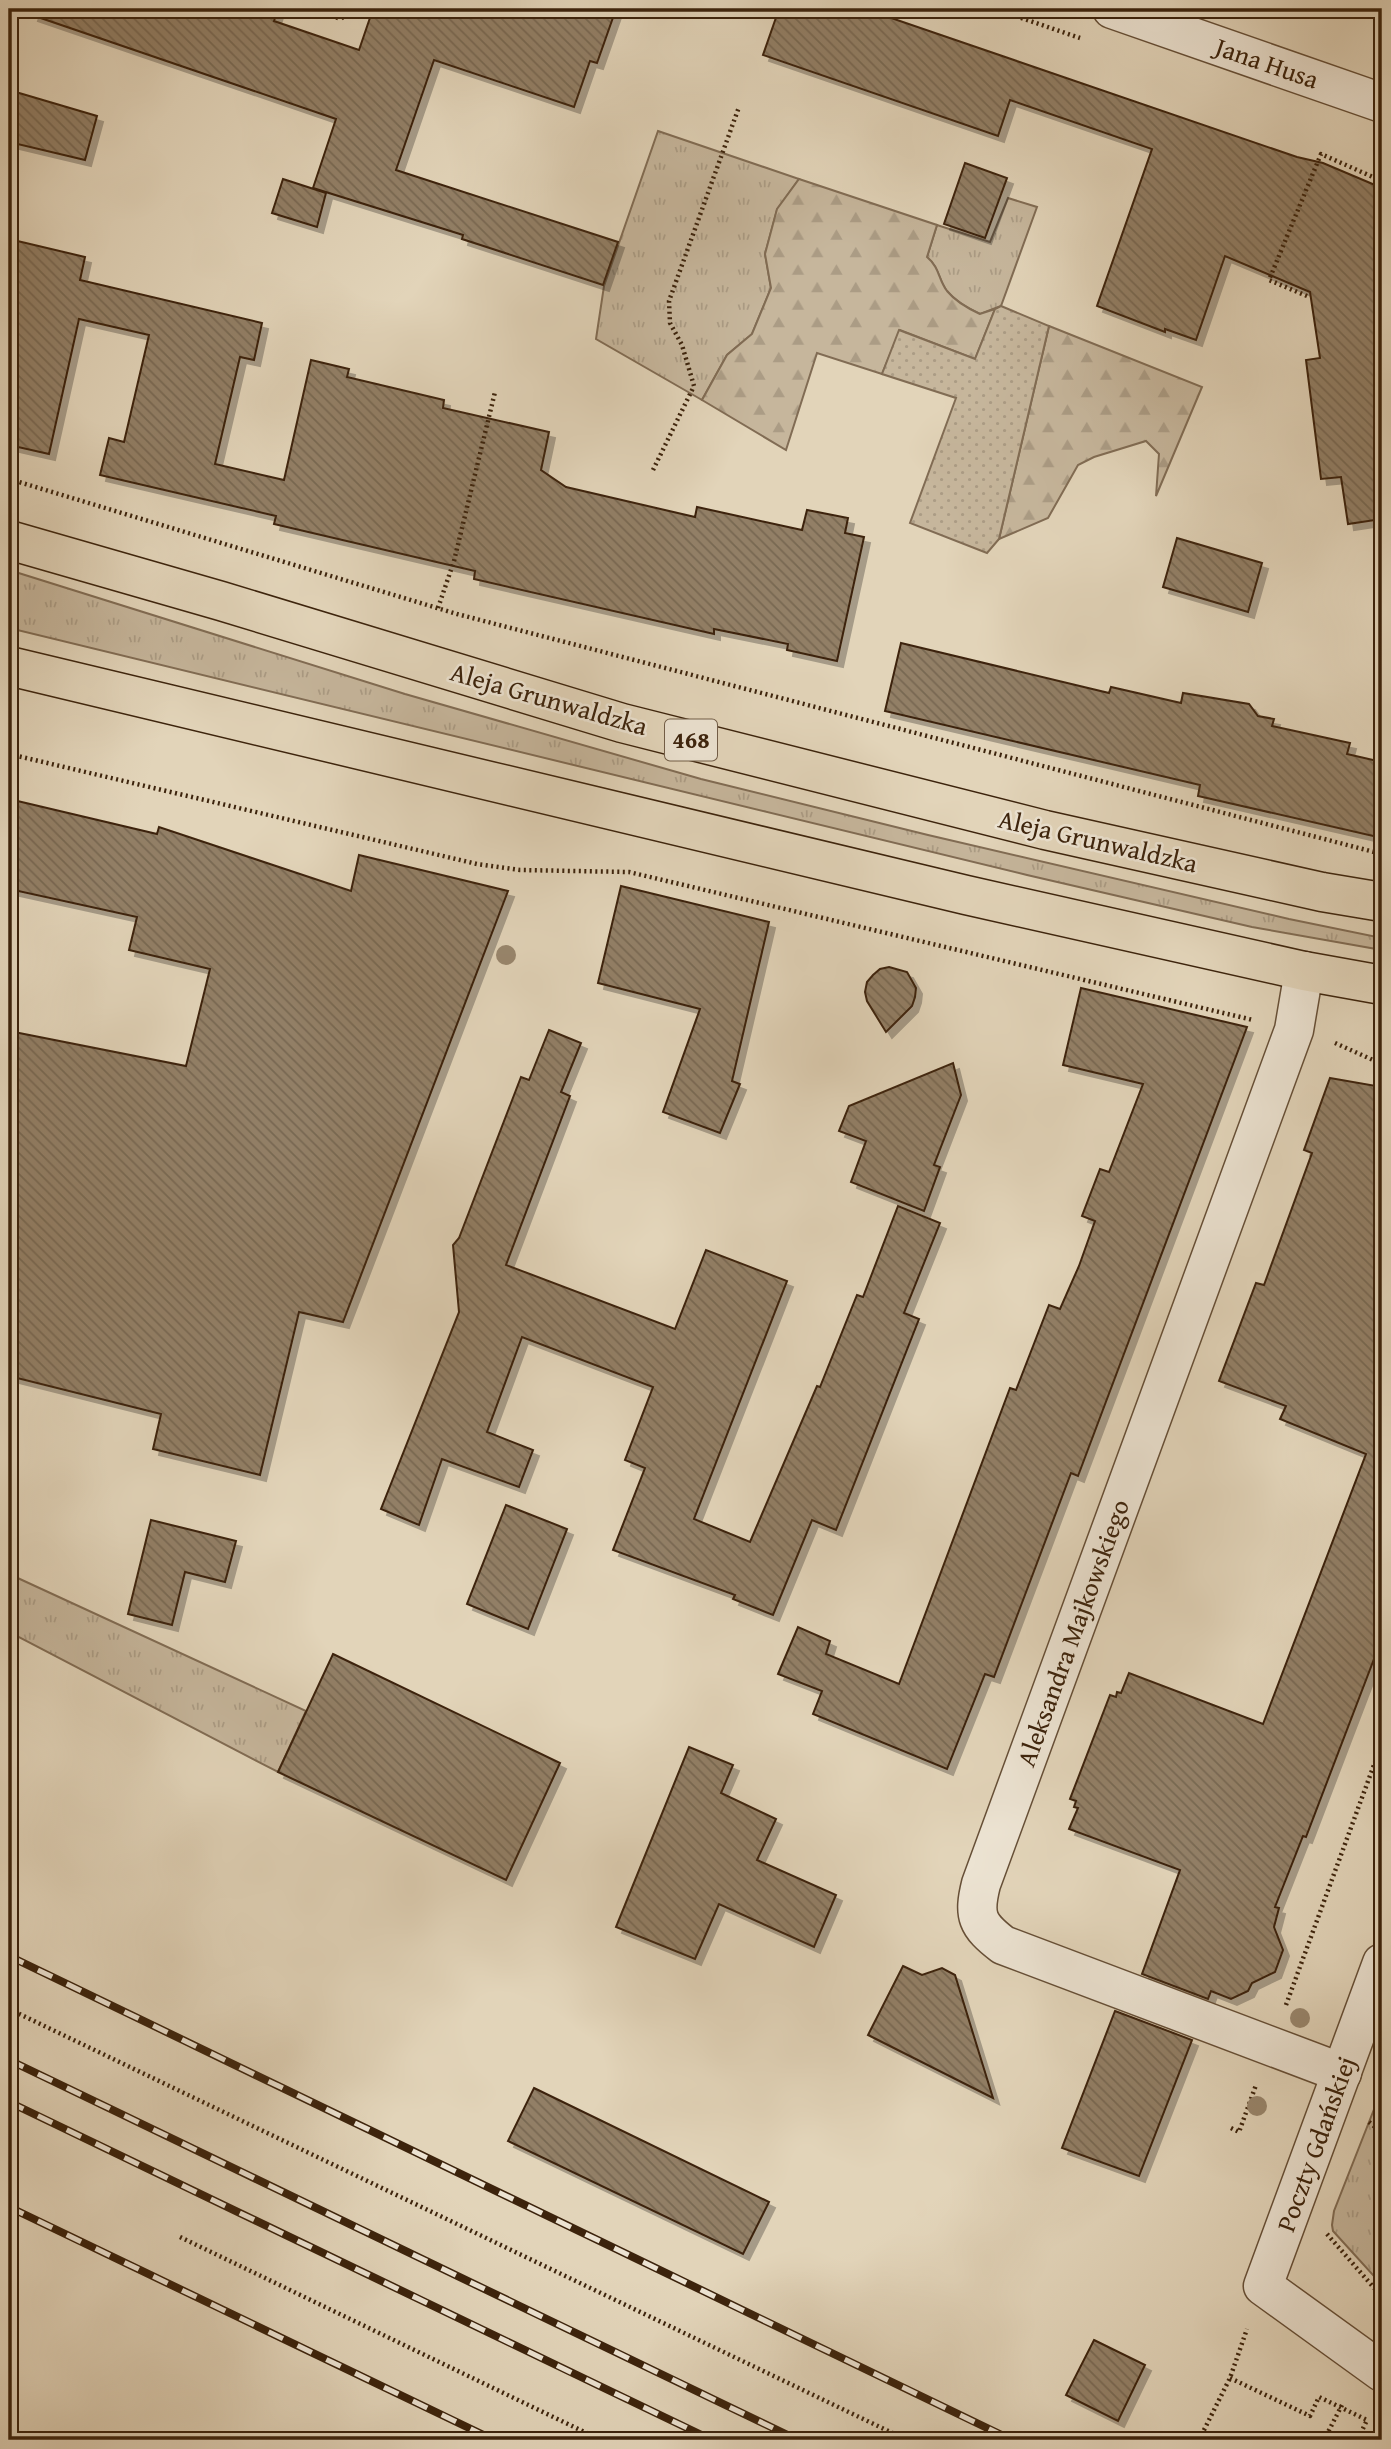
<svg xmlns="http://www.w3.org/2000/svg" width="1391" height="2449" viewBox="0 0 1391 2449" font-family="'Gentium Book Plus',serif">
  <defs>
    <pattern id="grass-tufts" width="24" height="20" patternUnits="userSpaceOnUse" patternTransform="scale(1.75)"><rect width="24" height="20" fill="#c6b69c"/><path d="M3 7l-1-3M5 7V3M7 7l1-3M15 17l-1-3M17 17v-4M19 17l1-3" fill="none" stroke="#ab9c85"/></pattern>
    <pattern id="forest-firs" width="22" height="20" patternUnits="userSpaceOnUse" patternTransform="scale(1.75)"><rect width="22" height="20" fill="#c6b69c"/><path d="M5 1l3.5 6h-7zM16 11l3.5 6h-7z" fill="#ab9c85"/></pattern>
    <pattern id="garden-dots" width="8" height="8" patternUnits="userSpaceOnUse" patternTransform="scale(1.75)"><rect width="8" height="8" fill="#c6b69c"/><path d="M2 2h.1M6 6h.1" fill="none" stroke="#ab9c85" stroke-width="1.8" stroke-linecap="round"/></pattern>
    <pattern id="building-back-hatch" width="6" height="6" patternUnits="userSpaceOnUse" patternTransform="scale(1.75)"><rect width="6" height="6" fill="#927f66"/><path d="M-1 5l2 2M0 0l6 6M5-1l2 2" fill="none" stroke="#786852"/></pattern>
    <filter id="shadow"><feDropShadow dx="6" dy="6" stdDeviation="0" flood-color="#0004"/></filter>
  </defs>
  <rect width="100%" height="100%" fill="#e2d4b9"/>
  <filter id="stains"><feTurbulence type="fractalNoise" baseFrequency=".00286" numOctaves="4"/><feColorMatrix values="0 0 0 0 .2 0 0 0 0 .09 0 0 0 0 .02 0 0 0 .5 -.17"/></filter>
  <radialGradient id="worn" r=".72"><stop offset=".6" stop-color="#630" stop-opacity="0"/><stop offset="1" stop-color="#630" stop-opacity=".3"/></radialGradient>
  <g fill="url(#grass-tufts)" stroke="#816c54" stroke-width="2">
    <path d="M658 131 799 179 777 210 765 254 771 288 752 334 727 355 702 400 596 339 604 286Z"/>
    <path d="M1008 198 1037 207 1001 306 980 314C968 308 956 302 947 291 938 279 940 268 927 257L937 225 990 242Z"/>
    <path d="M9 570 405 694 701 779 928 835 1289 919 1382 938V950L1252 927 1027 875 9 628Z"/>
    <path d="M9 1574 306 1711 278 1772 9 1632Z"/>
    <path d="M1382 2089V2285L1333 2231 1332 2225 1334 2211Z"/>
  </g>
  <g fill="url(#forest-firs)" stroke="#816c54" stroke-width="2">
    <path d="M799 179 937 225 927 257C940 268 938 279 947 291 956 302 967 308 980 314L995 309 975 359 900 330 882 374 817 353 786 450 702 400 727 355 752 334 771 288 765 254 777 209Z"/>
    <path d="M1049 326 1202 387 1156 496 1159 454 1146 441 1094 457 1078 465 1048 518 999 539Z"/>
  </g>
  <path fill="url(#garden-dots)" stroke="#816c54" stroke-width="2" d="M1001 306 1049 326 999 539 987 553 910 523 956 398 882 374 899 330 975 359 995 309Z"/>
  <g fill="url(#building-back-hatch)" stroke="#3c230c" stroke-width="2" filter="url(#shadow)">
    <path d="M34 9H278L274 21 359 50 373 9H616L597 63 590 61 574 107 434 60 396 170 618 242 603 285 462 239 463 235 313 188 336 119 32 15Z"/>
    <path d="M779 9H865L1297 157 1323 163 1382 188V519L1348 524 1341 477 1321 479 1306 360 1320 358 1310 292 1225 256 1196 340 1165 329V332L1097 306 1152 149 1010 100 998 136 763 55Z"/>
    <path d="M9 90 97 116 85 160 9 142Z"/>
    <path d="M965 163 1007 178 985 238 944 224Z"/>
    <path d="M283 179 326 193 317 227 272 213Z"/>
    <path d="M9 239 85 257 80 280 262 323 254 360 240 357 215 464 284 480 311 360 349 369 347 377 444 400 443 408 549 432 541 470 566 487 695 517 697 507 802 530 807 510 848 518 845 533 864 537 837 661 787 650 788 644 714 629V634L474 579 475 571 274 524 276 516 100 475 109 438 124 442 149 335 79 319 49 454 9 445Z"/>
    <path d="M1177 538 1262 563 1248 612 1163 587Z"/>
    <path d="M901 643 1109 693 1111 687 1181 703 1183 693 1249 704 1258 716 1274 719 1272 726 1350 743 1347 754 1382 762V838L1198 796 1200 785 885 711Z"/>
    <path d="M9 799 157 834 159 827 351 891 359 855 508 891 343 1322 299 1312 260 1475 153 1449 161 1414 9 1376V1031L186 1066 210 969 129 950 137 917 9 889Z"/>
    <path d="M621 886 769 922 732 1081 740 1084 720 1133 663 1112 700 1009 598 983Z"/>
    <path d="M889 967 907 972 916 988 915 997 912 1006 886 1032 867 1001 865 992 867 982 873 975 880 969Z"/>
    <path d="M1081 988 1247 1027 1078 1476 1071 1473 994 1677 985 1674 947 1769 813 1714 822 1691 778 1674 798 1627 830 1641 826 1654 899 1684 1010 1388 1016 1390 1049 1305 1060 1309 1079 1266 1095 1221 1082 1216 1100 1169 1109 1172 1143 1084 1063 1065Z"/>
    <path d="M549 1030 581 1043 561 1092 570 1096 506 1265 675 1329 706 1250 787 1281 694 1519 750 1542 817 1386 820 1387 857 1295 863 1297 898 1206 940 1223 904 1313 919 1319 836 1530 812 1520 773 1615 733 1599 735 1595 613 1550 645 1468 625 1460 653 1387 522 1337 487 1432 533 1450 519 1487 442 1459 419 1525 381 1509 459 1312 453 1245 459 1238 521 1077 529 1080Z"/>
    <path d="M953 1063 961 1095 934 1165 940 1167 924 1211 851 1182 866 1141 839 1131 849 1106Z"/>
    <path d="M1330 1078 1382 1087V1638L1306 1837 1303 1836 1275 1907 1279 1908 1274 1927 1283 1950 1275 1972 1252 1983 1248 1991 1231 1999 1211 1991 1208 1999 1142 1974 1180 1870 1069 1829 1078 1808 1074 1807 1076 1801 1070 1799 1110 1695 1116 1697 1117 1692 1121 1693 1129 1673 1263 1724 1366 1454 1280 1419 1286 1406 1219 1381 1256 1283 1264 1285 1312 1153 1304 1150Z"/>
    <path d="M506 1505 567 1529 528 1629 467 1604Z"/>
    <path d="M151 1520 236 1541 225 1582 185 1572 172 1625 128 1614Z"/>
    <path d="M333 1654 560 1763 506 1880 278 1772Z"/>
    <path d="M689 1747 733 1765 721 1793 776 1819 757 1860 836 1895 814 1947 719 1904 695 1959 616 1927Z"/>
    <path d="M903 1966 922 1975 942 1968 955 1975 993 2098 868 2035Z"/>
    <path d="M1115 2011 1192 2040 1139 2176 1062 2148Z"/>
    <path d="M534 2088 769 2202 743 2254 508 2141Z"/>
    <path d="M1094 2340 1145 2365 1118 2421 1066 2395Z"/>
  </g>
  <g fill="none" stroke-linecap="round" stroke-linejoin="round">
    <defs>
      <g id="minor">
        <path d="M1112 9 1382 103"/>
        <path d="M1304 971 1294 1030 981 1884C973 1916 977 1925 1003 1945L1342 2073"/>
        <path d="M1382 1963 1263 2286 1382 2372"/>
      </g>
      <g id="primary">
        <path d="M9 540 221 601 622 723 1045 830 1322 892 1382 902"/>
        <path d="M9 666 966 895 1304 971 1382 985"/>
      </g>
    </defs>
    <use href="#minor" stroke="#664f37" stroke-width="41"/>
    <use href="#primary" stroke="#3c230c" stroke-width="41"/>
    <g stroke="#3c230c" stroke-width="4.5" stroke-dasharray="2 3.5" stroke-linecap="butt">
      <path d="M310 9 341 19 350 9"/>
      <path d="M995 9 1080 38"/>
      <path d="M1307 296 1269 280 1321 154 1382 181"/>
      <path d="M653 470 694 386 682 345 670 323 669 301 739 107"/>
      <path d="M9 479 457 614 1382 854"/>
      <path d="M438 608 454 561 495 392"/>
      <path d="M9 754 477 864 520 870 629 872 1253 1020"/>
      <path d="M1335 1043 1382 1064"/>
      <path d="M1286 2005 1382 1743"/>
      <path d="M9 2009 907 2440"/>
      <path d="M1369 2122 1382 2133"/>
      <path d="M1231 2128 1239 2132 1256 2085"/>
      <path d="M1327 2234 1382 2297"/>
      <path d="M180 2237 601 2440"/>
      <path d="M1230 2378 1310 2416 1319 2397 1367 2420 1358 2439 1361 2440"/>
      <path d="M1326 2436 1342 2405"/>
      <path d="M1199 2440 1230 2378 1247 2329"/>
    </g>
    <use href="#minor" stroke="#ece3d2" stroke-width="38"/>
    <use href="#primary" stroke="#e2d4b9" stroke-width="38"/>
    <defs>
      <g id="rail">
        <path d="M9 1956 1012 2440"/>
        <path d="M9 2060 798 2440"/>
        <path d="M9 2102 712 2440"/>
        <path d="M9 2207 494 2440"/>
      </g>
    </defs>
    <use href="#rail" stroke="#3c230c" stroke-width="8"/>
    <use href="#rail" stroke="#ece3d2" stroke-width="5" stroke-dasharray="16" stroke-linecap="butt"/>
  </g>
  <g fill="#99876e">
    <circle cx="506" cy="955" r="10"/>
    <circle cx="1300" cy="2018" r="10"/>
    <circle cx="1257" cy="2106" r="10"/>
  </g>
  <g text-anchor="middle" stroke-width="5" stroke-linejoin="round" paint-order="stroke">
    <rect fill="#ece3d2" stroke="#715d47" stroke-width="2" x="665" y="719.5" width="52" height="41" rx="5"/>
    <g font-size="24" font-weight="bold" fill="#3c230c">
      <text x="691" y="748">468</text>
    </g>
    <g font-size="26" fill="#3c230c" stroke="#ece3d2">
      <text transform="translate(1267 63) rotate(19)" y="9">Jana Husa</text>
      <text transform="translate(549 699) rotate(16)" y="9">Aleja Grunwaldzka</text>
      <text transform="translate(1098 841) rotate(13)" y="9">Aleja Grunwaldzka</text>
      <text transform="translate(1073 1633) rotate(-70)" y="9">Aleksandra Majkowskiego</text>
      <text transform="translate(1316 2144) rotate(-70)" y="9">Poczty Gdańskiej</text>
    </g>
  </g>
  <rect width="1391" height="2449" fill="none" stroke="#e2d4b9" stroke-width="35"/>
  <rect x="10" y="10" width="1370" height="2428" fill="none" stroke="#3c230c" stroke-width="3.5"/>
  <rect x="18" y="18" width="1356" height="2414" fill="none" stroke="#3c230c" stroke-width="2"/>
  <rect width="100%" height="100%" filter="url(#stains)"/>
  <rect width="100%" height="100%" fill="url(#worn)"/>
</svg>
